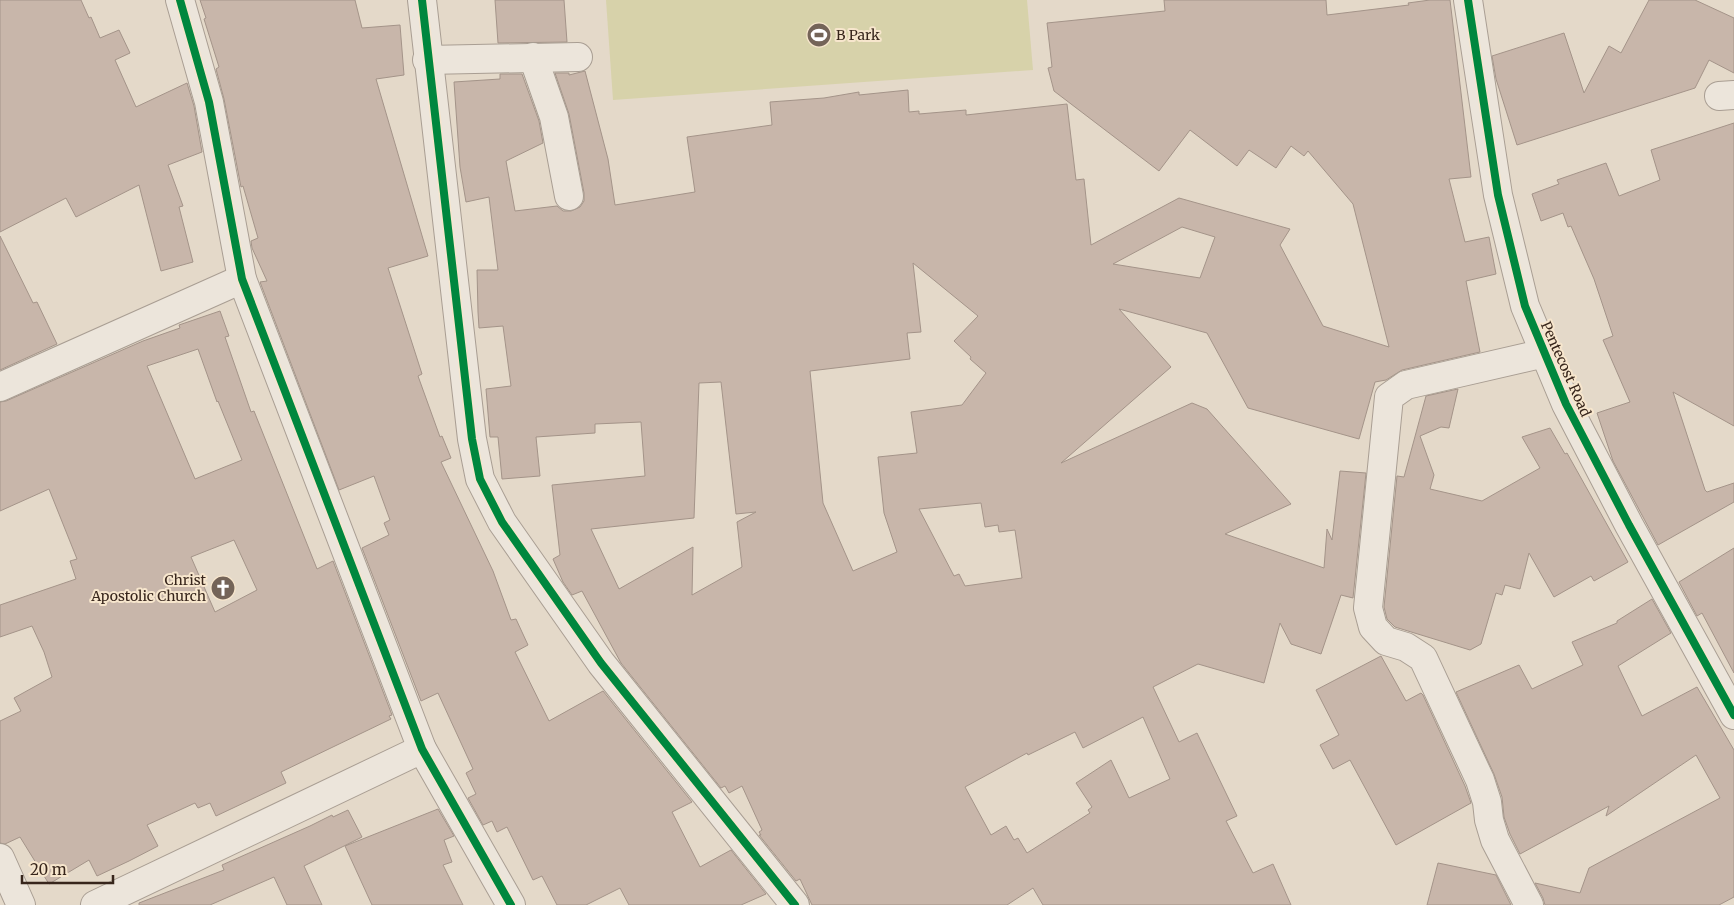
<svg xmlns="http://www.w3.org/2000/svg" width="1734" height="905" viewBox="0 0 1734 905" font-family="Merriweather,serif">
  <rect width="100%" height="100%" fill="#e4d9c9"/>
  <path fill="#d7d2aa" d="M606 0H1027L1033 70 613 100Z"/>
  <g fill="#c8b6aa" stroke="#a49489" fill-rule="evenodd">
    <path d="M0 0H81L89 18 91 17 100 38 119 30 130 53 115 60 136 107 187 83 194 106 202 152 168 165 183 206 179 207 193 262 161 271 139 185 76 217 66 198 0 232Z"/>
    <path d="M200 0H355L362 28 400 25 404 75 376 79 428 256 388 268 422 374 418 376 440 437 442 436 451 458 441 462 493 571 511 620 516 619 528 645 515 652 549 721 603 691 692 802 672 812 700 867 731 850 766 894 741 905H629L620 888 586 905H557L542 876 533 880 507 827 497 832 492 821 483 825 468 798 476 794 466 773 473 769 438 693 421 701 362 548 389 535 384 523 390 520 374 476 339 490 260 282 267 281 252 248 251 241 258 238 243 186 241 187 224 99 216 69 219 67 204 19 206 18Z"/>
    <path d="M495 0H564L567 42 498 43Z"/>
    <path d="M1164 0H1326L1327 15 1409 5 1408 3 1430 0H1450L1471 177 1449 179 1465 242 1489 237 1496 274 1466 281 1480 352 1402 370 1386 380 1375 382 1359 439 1248 408 1207 333 1119 309 1171 367 1061 463 1192 403 1207 409 1291 504 1225 534 1324 568 1327 529 1332 540 1340 471 1366 473 1353 598 1341 595 1321 654 1291 644 1280 623 1264 683 1198 664 1153 687 1179 742 1197 733 1237 816 1226 821 1253 873 1273 864 1291 905H1043L1033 888 1007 905H812L800 879 796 881 759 835H761L759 832 762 830 742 786 729 793 725 786 721 788 621 663 582 591 572 595 563 582 553 559 560 555 552 485 645 476 641 422 595 424V433L536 437 540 476 502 479 498 437H490L486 389 511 386 503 326 479 328 478 312 477 270H498L489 197 466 202 460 167 454 82 500 79V74H522L539 121 543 143 506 161 515 211 557 206 563 211H571L580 207 584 201V193L569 114 555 73H569V75L585 71 608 159 615 205 695 192 687 137 772 125 770 102 824 98 859 92V95L908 90 909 112 919 111V114L966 110V115L1067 104 1076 180 1084 179 1091 245 1179 198 1290 229 1280 245 1323 326 1389 347 1353 204 1308 151 1304 156 1291 146 1276 168 1249 150 1237 166 1190 130 1159 171 1054 91 1048 68 1052 67 1047 23 1165 11ZM1182 227 1215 237 1200 278 1113 264ZM913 263 978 316 954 341 971 357 970 359 986 373 962 405 911 412 917 453 878 457 884 513 897 552 853 571 823 503 810 371 910 359 907 333 921 332ZM721 382 736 514 756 512 737 522 742 567 692 595 693 547 619 589 591 529 694 518 699 383ZM981 503 985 527 998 525 999 532 1015 530 1022 578 965 586 959 574 954 576 919 509ZM1143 717 1170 779 1129 798 1111 760 1076 783 1092 807 1088 810 1090 813 1027 853 1018 838 1014 840 1006 826 991 835 965 787 1027 753 1028 755 1075 732 1083 748Z"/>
    <path d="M1649 0H1695L1734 18V73L1709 60 1695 88 1517 145 1496 79 1492 56 1564 33 1584 93 1609 46 1621 53Z"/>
    <path d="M1734 123V426L1673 392 1705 490 1707 492 1734 483V502L1658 545 1613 461 1597 413 1630 402 1603 340 1613 336 1594 279 1571 226 1568 227 1563 213 1541 221 1532 194 1559 184 1557 180 1606 163 1619 196 1660 180 1651 150Z"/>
    <path d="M0 236 33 303 37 302 57 344 0 370Z"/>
    <path d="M220 311 229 336 225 337 251 412 254 411 317 569 333 561 392 715 389 716 391 719 281 772 286 783 216 816 210 803 198 808 195 803 147 825 158 846 129 861 97 876 89 860 49 884 20 837 5 844 0 843V721L21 711 14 698 52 677 44 652 32 626 0 637V605L76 579 70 561 77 559 49 489 0 511V402L6 401 143 341 180 328 179 325ZM198 349 217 402 218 401 242 460 195 479 147 366ZM234 540 257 590 215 612 191 557Z"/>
    <path d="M1458 389 1449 428 1441 427 1420 436 1434 475 1430 489 1482 501 1540 468 1522 437 1550 428 1565 454 1567 453 1628 562 1594 581 1591 576 1554 597 1529 553 1520 589 1505 585 1502 595 1496 593 1481 644 1470 650 1395 627 1387 619 1384 607 1397 476 1404 477 1426 396Z"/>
    <path d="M1734 548V673L1702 613 1697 616 1679 582Z"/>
    <path d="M1652 599 1671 633 1618 666 1642 716 1697 687 1734 750V897L1719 905H1545L1543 898 1535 883 1580 893 1589 868 1720 798 1696 755 1606 816 1609 806 1520 854 1510 834 1504 817 1502 797 1494 774 1456 692 1519 665 1532 689 1583 665 1572 642 1617 623V621Z"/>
    <path d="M1381 656 1406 701 1421 693 1423 695 1465 786 1471 803 1396 845 1350 760 1333 769 1320 745 1339 735 1316 690Z"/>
    <path d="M438 809 454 836 444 840 452 862 443 865 463 905H372L345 846Z"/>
    <path d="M348 810 362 837 304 866 322 905H287L274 877 210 905H139V903L224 870 222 865 310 826 332 815 333 817Z"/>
    <path d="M1438 863 1496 875 1511 905H1427Z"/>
  </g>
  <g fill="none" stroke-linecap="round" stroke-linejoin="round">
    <defs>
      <g id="minor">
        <path d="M180 0 209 102 242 279 422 749 511 905"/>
        <path d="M422 0 472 439 480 479 502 522 601 663 795 905"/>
        <path d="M1468 0 1498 195 1525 306 1566 404 1629 525 1734 715"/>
        <path d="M533 57 554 117 569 196"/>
        <path d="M427 60 578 57"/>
        <path d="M1719 96 1734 95"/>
        <path d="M0 387 242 279"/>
        <path d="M0 858 21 905"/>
        <path d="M95 905 422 749"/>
        <path d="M1529 905 1495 840 1489 820 1487 802 1480 780 1423 658 1406 647 1386 641 1373 627 1368 608 1389 397 1406 385 1545 353"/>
      </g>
    </defs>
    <use href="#minor" stroke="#a99e93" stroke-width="30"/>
    <use href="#minor" stroke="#ece5db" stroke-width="28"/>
    <defs>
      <g id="cycleway">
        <path d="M180 0 209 102 242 279 422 749 511 905"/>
        <path d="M422 0 472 439 480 479 502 522 601 663 795 905"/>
        <path d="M1468 0 1498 195 1525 306 1566 404 1629 525 1734 715"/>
      </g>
    </defs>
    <use href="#cycleway" stroke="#f7e6cd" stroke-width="11"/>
    <use href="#cycleway" stroke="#00873e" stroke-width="8"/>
  </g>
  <defs>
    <symbol id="stadium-disc" viewBox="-11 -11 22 22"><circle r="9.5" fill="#746458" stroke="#f7e6cd"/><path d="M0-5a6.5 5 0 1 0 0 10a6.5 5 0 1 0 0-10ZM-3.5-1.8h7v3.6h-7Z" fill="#fff"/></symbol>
    <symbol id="church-disc" viewBox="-11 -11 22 22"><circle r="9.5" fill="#746458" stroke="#f7e6cd"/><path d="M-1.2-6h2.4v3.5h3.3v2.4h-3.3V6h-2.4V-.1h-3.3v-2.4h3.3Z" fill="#fff"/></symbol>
  </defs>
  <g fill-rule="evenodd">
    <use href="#stadium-disc" x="805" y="21" width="28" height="28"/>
    <use href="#church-disc" x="209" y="574" width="28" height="28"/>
  </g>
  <g text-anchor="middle" stroke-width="4" stroke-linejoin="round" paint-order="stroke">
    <g font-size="14" fill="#37251b" stroke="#f7e6cd" text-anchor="start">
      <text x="836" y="40">B Park</text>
      <text x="206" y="585" text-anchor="end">Christ<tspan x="206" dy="16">Apostolic Church</tspan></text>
    </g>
    <g font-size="14" fill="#37251b" stroke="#f7e6cd">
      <text transform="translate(1566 369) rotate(66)" y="5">Pentecost Road</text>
    </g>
  </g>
  <path d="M22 875v8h91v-8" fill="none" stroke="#37251b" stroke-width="2.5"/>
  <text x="30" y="875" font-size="15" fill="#37251b" stroke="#f7e6cd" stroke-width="4" paint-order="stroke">20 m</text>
</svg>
